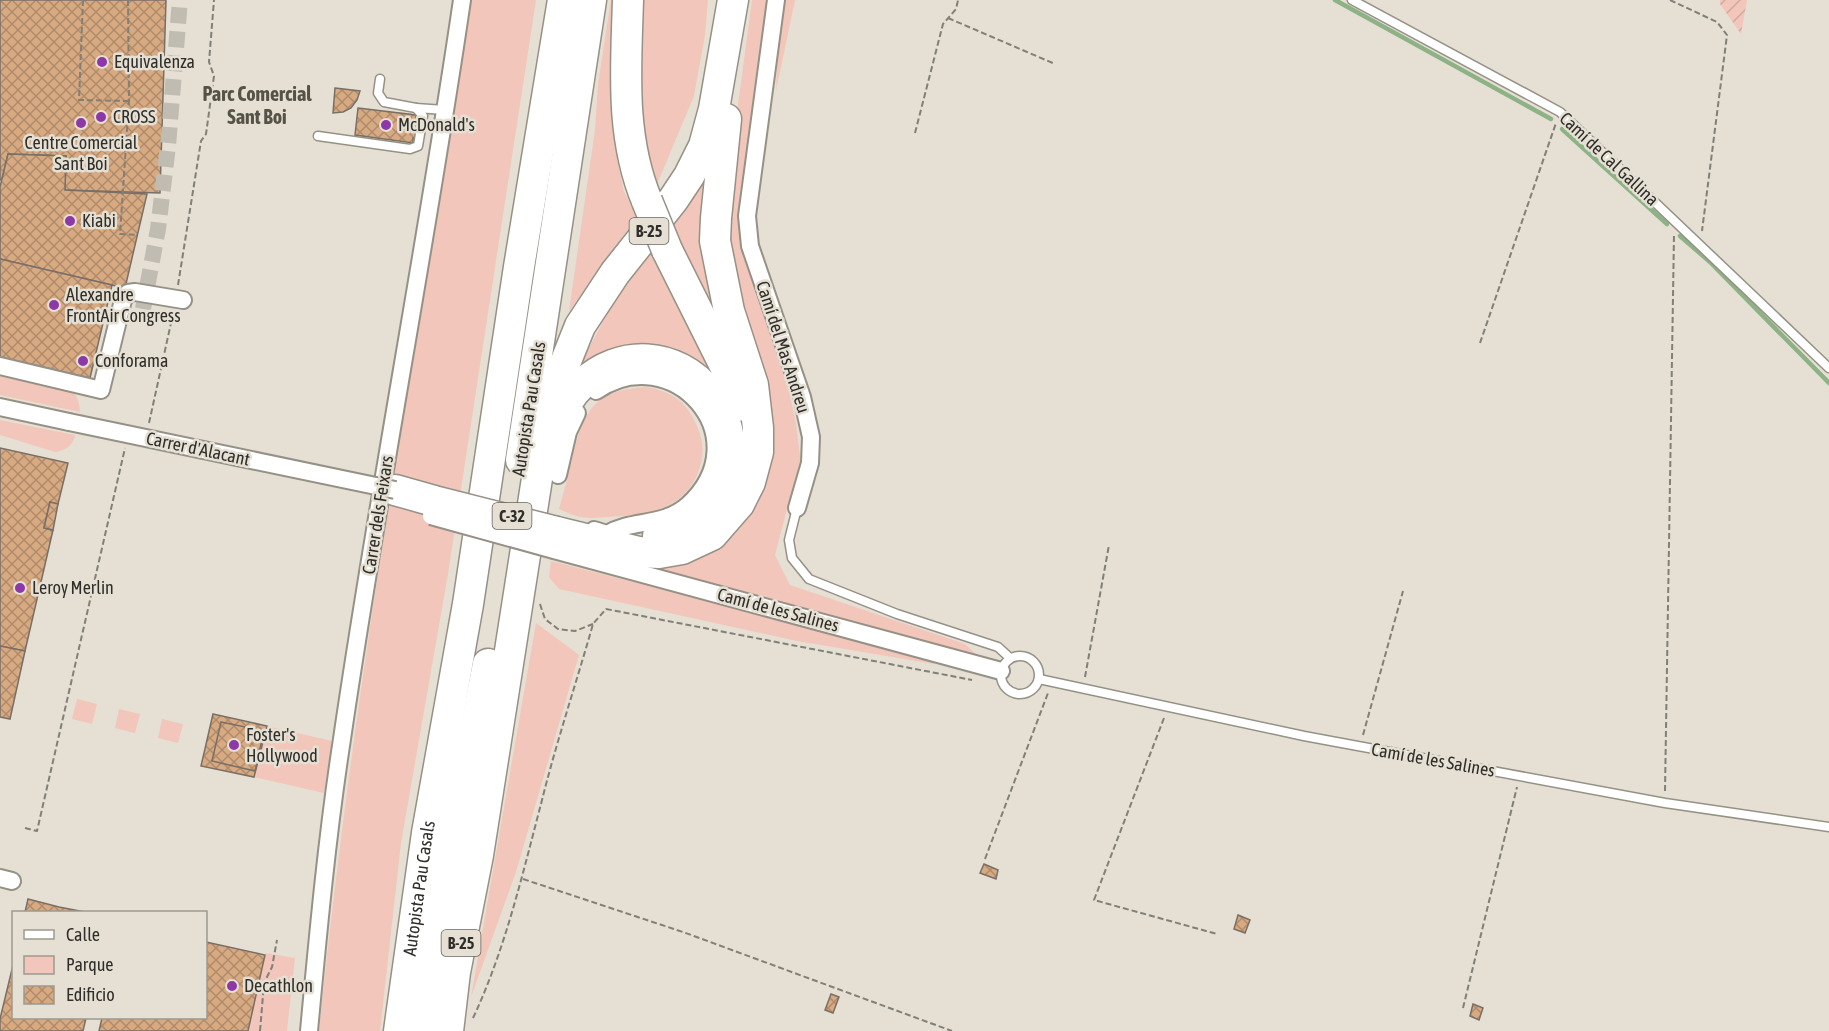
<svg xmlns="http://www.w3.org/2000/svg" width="1829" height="1031" viewBox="0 0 1829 1031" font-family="'Asap Condensed',sans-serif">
  <defs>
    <pattern id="garden-furrows" width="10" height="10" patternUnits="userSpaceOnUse" patternTransform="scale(1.5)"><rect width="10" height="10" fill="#f2c6ba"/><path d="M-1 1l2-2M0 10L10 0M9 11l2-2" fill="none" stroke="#d0aaa0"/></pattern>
    <pattern id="building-cross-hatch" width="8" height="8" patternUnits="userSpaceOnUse" patternTransform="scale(1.5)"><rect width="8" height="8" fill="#d8aa82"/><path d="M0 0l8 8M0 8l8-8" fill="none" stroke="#b08b6b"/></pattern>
  </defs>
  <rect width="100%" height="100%" fill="#e5e0d3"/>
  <g fill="#f2c6ba">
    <path d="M471 0H536L448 574 401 843 380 1031H319C354 685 415 343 471 0Z"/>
    <path d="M611 0H620L617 159 624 192 638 216 569 311 595 130 598 84Z"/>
    <path d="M640 0H708L705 35 694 96 655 189 648 160 638 91Z"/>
    <path d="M752 0H769L748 140 744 187 796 423 801 466 787 509 775 555 790 585 965 644 977 655 693 578 647 568 716 547 735 534 758 504 766 484 773 457 774 437 747 335 727 232 736 120Z"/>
    <path d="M784 0H795L776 91 777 60Z"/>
    <path d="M705 173 726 344 670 226Z"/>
    <path d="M652 250 724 389 574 377 611 306Z"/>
    <path d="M0 372 38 380 39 386C61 387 79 384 80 412L0 395Z"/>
    <path d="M646 387C673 392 686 401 697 426 704 442 704 454 699 470 684 511 646 515 608 517 600 517 589 519 581 517 574 516 566 512 559 509 564 491 569 473 573 455 585 409 595 390 646 387Z"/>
    <path d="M0 420 75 435C73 446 66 450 55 452L0 435Z"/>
    <path d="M551 561 932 659 934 664 797 641 559 589 549 577Z"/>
    <path d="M536 623 579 655 516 872 471 997Z"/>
    <path d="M77 699 97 704 92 724 72 719Z"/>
    <path d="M119 709 140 714 135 733 115 728Z"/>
    <path d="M162 719 183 724 178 743 158 738Z"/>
    <path d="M267 726 332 741 324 793 254 777Z"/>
    <path d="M266 953 295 958 287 1031H248Z"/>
  </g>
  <path fill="url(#garden-furrows)" d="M1720 0H1747L1741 34 1720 4Z"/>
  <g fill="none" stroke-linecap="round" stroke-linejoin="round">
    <g stroke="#8cb285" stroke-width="4.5">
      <path d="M1335 0 1551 119"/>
      <path d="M1562 129 1667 224"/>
      <path d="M1680 236 1710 262 1829 383"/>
    </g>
  </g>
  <g fill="url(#building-cross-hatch)" stroke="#796f67" stroke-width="1.5">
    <path d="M0 0H166L160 193 65 190 66 156 8 154 2 180H0Z"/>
    <path d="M335 88 360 91 357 100 351 108 343 112 333 113Z"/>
    <path d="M358 108 416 115 415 125 418 126 416 138H413V143L355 135Z"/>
    <path d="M8 154 66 156 65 190 147 194 125 288 0 259V187Z"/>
    <path d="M0 259 112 285 90 378 0 357Z"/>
    <path d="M0 448 68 463 58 504 50 502 44 528 53 530 25 651 0 646Z"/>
    <path d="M50 502 58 504 53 530 44 528Z"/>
    <path d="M0 646 25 651 10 719 0 717Z"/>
    <path d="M213 714 267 726 254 777 201 766Z"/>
    <path d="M221 722 264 731 255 771 212 761Z"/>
    <path d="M984 864 998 870 996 879 980 873Z"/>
    <path d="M28 899 59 907 85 912H25Z"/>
    <path d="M1238 915 1250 920 1245 933 1234 929Z"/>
    <path d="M206 942 265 955 248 1031H99L102 1018H206Z"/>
    <path d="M14 961V1018H86L83 1031H0V1019Z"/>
    <path d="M831 994 839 997 833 1013 825 1010Z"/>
    <path d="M1473 1004 1483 1008 1479 1020 1470 1016Z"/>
  </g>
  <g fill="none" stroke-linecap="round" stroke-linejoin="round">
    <path stroke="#c1bcb1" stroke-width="16" stroke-dasharray="16 8" stroke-linecap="butt" d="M143 309 158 229 168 146 180 0"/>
    <defs>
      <g id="lane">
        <path d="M1352 0 1560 112 1829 368"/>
        <path d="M416 108 445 110"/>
        <path d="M318 136 410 149 418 146 423 116 416 108 384 102 378 93 380 79"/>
        <path d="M797 508 789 540 792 558 809 579 897 614 998 647 1010 658"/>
        <circle cx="1020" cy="675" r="19"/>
        <path d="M1039 679 1304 736 1665 803 1829 827"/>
      </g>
      <g id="street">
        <path d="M776 0 747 216 750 246 802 397 811 437 810 463 797 508"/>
        <path d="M0 366 101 390 123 300 128 293 135 292 183 300"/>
        <path d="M0 407 69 422"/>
        <path d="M558 475 568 432 577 413"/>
        <path d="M594 530 607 534C632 519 663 527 688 505 762 437 672 338 596 391"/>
        <path d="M554 550 1001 671"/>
        <path d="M0 878 12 881"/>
        <path d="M309 1031C318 934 327 836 342 739 378 492 426 247 462 0"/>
      </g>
      <g id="highway">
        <path d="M628 0C626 68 620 136 647 201"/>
        <path d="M667 250 745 406"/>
        <path d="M556 424C563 410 569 396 581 385 620 348 676 351 710 393 713 397 719 402 721 407 724 413 725 420 726 425 732 447 732 467 722 487 708 514 687 529 658 536"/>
        <path d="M521 460 591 0"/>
        <path d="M395 490 434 501"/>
        <path d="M557 532 639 552 659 553 682 549 712 535 739 504 750 482 758 452V428L753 385 729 311 715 241 716 218 726 119"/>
        <path id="s1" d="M399 1031 427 833 468 604 519 267 563 0"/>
        <path d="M426 1031 457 822 488 664"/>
        <path d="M448 1031 455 972 478 855 541 453 558 381 580 326 615 273 673 200 689 176 704 146 714 109 733 0"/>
      </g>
    </defs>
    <use href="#lane" stroke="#969186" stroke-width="11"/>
    <use href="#street" stroke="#969186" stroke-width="20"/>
    <use href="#highway" stroke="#969186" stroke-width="33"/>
    <g stroke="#827f77" stroke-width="2" stroke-dasharray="6 3" stroke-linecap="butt">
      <path d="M83 0 79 100 129 101"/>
      <path d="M128 0 129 101 120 234 137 235"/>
      <path d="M1670 0 1717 22 1727 35 1702 231"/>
      <path d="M948 18 1055 64"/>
      <path d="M915 133 943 24 956 9 958 0"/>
      <path d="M178 285 201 141 206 134 214 76 209 62 214 0"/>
      <path d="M1480 343 1556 123"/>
      <path d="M149 423 173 314"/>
      <path d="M540 604 545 619 558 629 575 631 593 624"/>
      <path d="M1085 677 1109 545"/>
      <path d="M1164 718 1094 900 1217 934"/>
      <path d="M1363 735 1403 591"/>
      <path d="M1665 791 1674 235"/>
      <path d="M25 828 37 831 125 448"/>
      <path d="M985 859 1048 693"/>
      <path d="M523 879 683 932 952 1031"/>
      <path d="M1463 1008 1517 787"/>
      <path d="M473 1018C505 950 522 876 541 804 556 743 576 684 593 624L606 609 972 680"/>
      <path d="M260 1031 264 983 272 967 277 940"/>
    </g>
    <use href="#lane" stroke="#fff" stroke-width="8"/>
    <use href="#street" stroke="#fff" stroke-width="16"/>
    <use href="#highway" stroke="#fff" stroke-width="30"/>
    <defs>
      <g id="street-bridge">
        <path d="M69 422 395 490"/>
        <path d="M431 516 554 550"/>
      </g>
      <g id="highway-bridge">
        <path d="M647 201 667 250"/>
        <path d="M434 501 557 532"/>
      </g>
    </defs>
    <use href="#street-bridge" stroke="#969186" stroke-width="20" stroke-linecap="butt"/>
    <use href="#highway-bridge" stroke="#969186" stroke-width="33" stroke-linecap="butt"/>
    <use href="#street-bridge" stroke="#fff" stroke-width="16"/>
    <use href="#highway-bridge" stroke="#fff" stroke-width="30"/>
  </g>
  <g fill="#8c38a7" stroke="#e5e0d3" stroke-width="2">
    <circle cx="102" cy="62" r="6"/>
    <circle cx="101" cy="117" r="6"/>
    <circle cx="81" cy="123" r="6"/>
    <circle cx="386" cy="125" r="6"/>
    <circle cx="70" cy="221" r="6"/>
    <circle cx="54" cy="305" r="6"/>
    <circle cx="83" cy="361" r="6"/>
    <circle cx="20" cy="588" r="6"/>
    <circle cx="234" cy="745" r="6"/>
    <circle cx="232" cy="986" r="6"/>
  </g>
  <g text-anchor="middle" stroke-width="5" stroke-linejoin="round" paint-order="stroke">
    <g fill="#e5e0d3" stroke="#66635d" stroke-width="1.5">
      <rect x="629.5" y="218" width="39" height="26" rx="4.5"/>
      <rect x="492.5" y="503" width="39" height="26" rx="4.5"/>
      <rect x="441.5" y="930" width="39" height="26" rx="4.5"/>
    </g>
    <g font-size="16" font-weight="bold" fill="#302e2a">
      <text x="649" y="237">B-25</text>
      <text x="512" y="522">C-32</text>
      <text x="461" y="949">B-25</text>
    </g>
    <g font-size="18" fill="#302e2a" stroke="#e5e0d3" text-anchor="start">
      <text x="114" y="68">Equivalenza</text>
      <text x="113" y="123">CROSS</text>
      <text x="398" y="131">McDonald's</text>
      <text x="81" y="149" text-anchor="middle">Centre Comercial<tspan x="81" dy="21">Sant Boi</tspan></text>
      <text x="82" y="227">Kiabi</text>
      <text x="66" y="301">Alexandre<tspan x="66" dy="21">FrontAir Congress</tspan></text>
      <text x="95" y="367">Conforama</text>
      <text x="32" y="594">Leroy Merlin</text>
      <text x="246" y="741">Foster's<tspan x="246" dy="21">Hollywood</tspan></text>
      <text x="244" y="992">Decathlon</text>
    </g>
    <g font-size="18" fill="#302e2a" stroke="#e5e0d3">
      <text transform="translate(1609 159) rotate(43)" y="6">Camí de Cal Gallina</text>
      <text transform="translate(783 347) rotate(72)" y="6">Camí del Mas Andreu</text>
      <text transform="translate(529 409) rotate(-81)" y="6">Autopista Pau Casals</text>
      <text transform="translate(198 449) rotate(12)" y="6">Carrer d'Alacant</text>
      <text transform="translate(378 515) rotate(-81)" y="6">Carrer dels Feixars</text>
      <text transform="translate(778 610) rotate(15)" y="6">Camí de les Salines</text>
      <text transform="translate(1433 760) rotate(10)" y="6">Camí de les Salines</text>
      <text dy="6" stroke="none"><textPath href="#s1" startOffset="144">Autopista Pau Casals</textPath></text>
    </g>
    <g font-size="20" font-weight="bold" fill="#565247" stroke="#e5e0d3">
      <text x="257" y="101">Parc Comercial<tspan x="257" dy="23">Sant Boi</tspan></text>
    </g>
  </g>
  <rect x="12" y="911" width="195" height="108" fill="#e5e0d3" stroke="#9d998f" stroke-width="1.5"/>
  <rect x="24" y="930" width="30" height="9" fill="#ffffff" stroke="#9d998f" stroke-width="1.5"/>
  <text x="66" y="941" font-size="18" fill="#302e2a">Calle</text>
  <rect x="24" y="956" width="30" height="18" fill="#f2c6ba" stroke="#9d998f" stroke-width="1.5"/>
  <text x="66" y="971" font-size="18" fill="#302e2a">Parque</text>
  <rect x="24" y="986" width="30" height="18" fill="url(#building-cross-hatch)" stroke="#9d998f" stroke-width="1.5"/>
  <text x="66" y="1001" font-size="18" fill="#302e2a">Edificio</text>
</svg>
